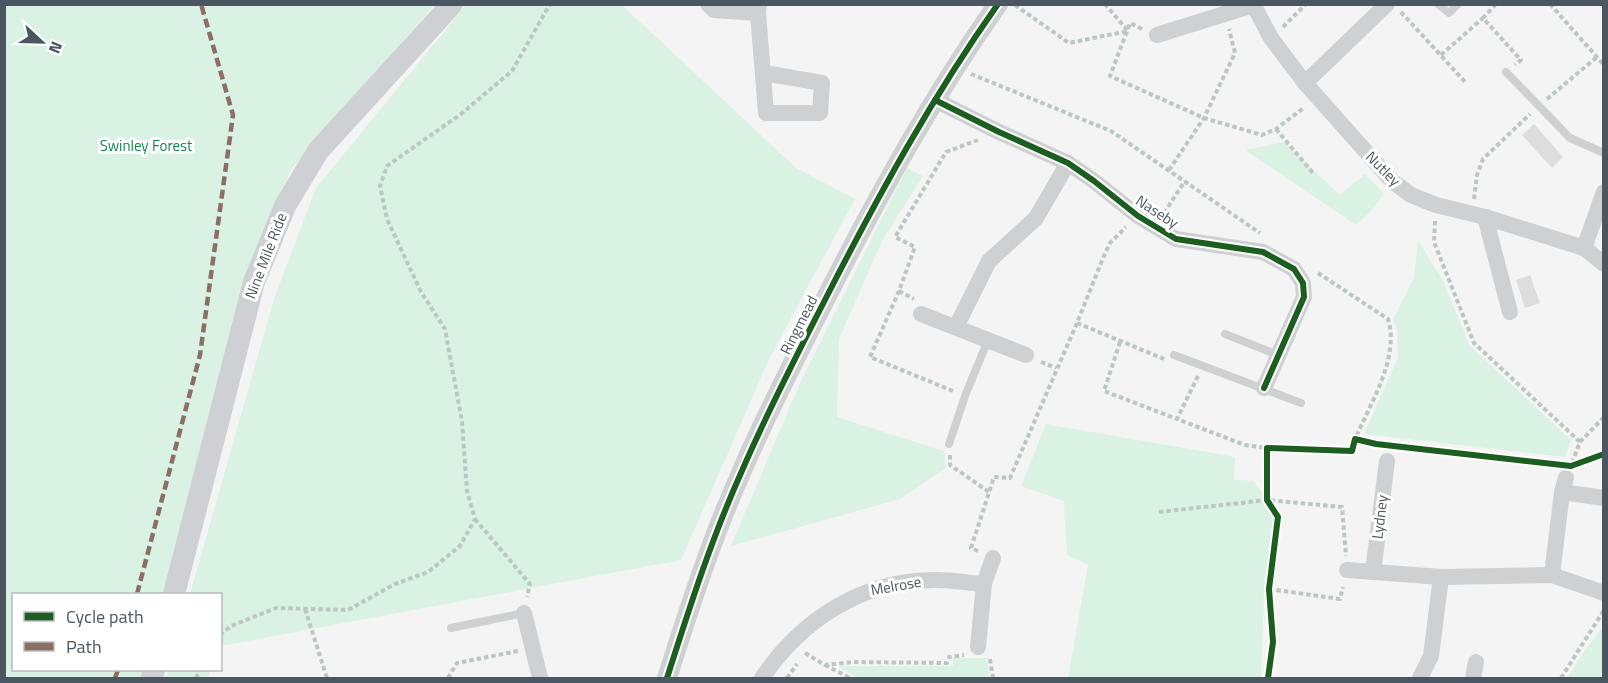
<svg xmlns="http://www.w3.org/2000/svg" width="1608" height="683" viewBox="0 0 1608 683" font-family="'Titillium Web',sans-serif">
  <rect width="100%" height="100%" fill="#f4f4f4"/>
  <g fill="#d9f2e3">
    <path d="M4 5H434L291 170 257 246 165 594H14V670H146L143 678H5Z"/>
    <path d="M466 5H622L796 168 855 199 770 357 681 560 221 646 220 594H190L275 296 316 188Z"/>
    <path d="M1284 142 1340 195 1365 174 1384 194 1372 210 1356 225 1245 150Z"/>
    <path d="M907 168 923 176 882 241 839 339 837 417 944 451 946 468 900 499 731 546 800 383Z"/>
    <path d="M1418 240 1443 281 1470 346 1571 440 1565 457 1364 434 1398 358 1397 330 1393 319 1414 278Z"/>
    <path d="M1046 424 1235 457 1234 480 1254 481 1276 513 1264 585 1261 678H1068L1088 565 1067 555 1064 501 1021 486Z"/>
    <path d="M1603 627V678H1567L1585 650Z"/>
    <path d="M953 658H987L990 678H857L838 666H953Z"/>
    <path d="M168 670H210L208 678H166Z"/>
  </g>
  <g fill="#ddddde">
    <path d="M1534 124 1563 157 1552 168 1522 135Z"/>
    <path d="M1530 275 1540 303 1525 308 1516 280Z"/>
  </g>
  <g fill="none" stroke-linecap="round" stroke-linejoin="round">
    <g stroke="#bcc7c4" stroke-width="4" stroke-dasharray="4.5 3" stroke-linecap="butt">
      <path d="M1496 4 1483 18 1521 60 1515 65"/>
      <path d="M1550 4 1604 65"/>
      <path d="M1015 5 1069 43 1128 31 1105 4"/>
      <path d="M1401 12 1466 83"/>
      <path d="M1283 27 1306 4"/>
      <path d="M1142 29 1130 23 1110 76 1204 118 1262 135 1276 129 1305 107"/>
      <path d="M1441 55 1483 18"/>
      <path d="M971 74 1111 131 1260 233"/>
      <path d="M1547 99 1597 57"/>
      <path d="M1276 129 1313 173"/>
      <path d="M1169 170 1204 118 1235 53 1229 29"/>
      <path d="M1474 199 1477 175 1483 159 1530 114"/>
      <path d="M1164 213 1185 181"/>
      <path d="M1435 221 1434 242 1474 343 1580 442"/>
      <path d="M1318 273 1388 319C1400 358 1370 404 1355 439"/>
      <path d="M899 291 914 299"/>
      <path d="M1077 323 1164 359"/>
      <path d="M1120 342 1104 391 1177 419"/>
      <path d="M1041 362 1056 368"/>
      <path d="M1198 376 1177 419 1245 445 1267 448"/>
      <path d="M953 391 870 357 899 291 915 247 895 237 946 152 978 140"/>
      <path d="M950 455V465L989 492"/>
      <path d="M1572 463 1580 442 1604 417"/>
      <path d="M1159 512 1267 500 1342 507 1346 556"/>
      <path d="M475 519 530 584 527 597"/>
      <path d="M978 551 971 548 994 477 1010 478 1077 323 1103 258 1110 243 1126 227"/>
      <path d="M1269 589 1340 599 1343 587"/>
      <path d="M305 609 327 678"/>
      <path d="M220 635 231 626 276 608 348 610 395 584 428 572 460 546 475 519 467 491 462 422 445 329 421 292 387 219 380 186 387 166 461 114 512 71 550 4"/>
      <path d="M805 653 825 665 853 662 947 663 949 657 964 655"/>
      <path d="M990 659 993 678"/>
      <path d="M825 665 850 678"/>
      <path d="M196 678 200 670"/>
      <path d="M448 678 457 663 518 651"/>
      <path d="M787 678 797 664"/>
      <path d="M1561 678 1604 610"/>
    </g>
    <g stroke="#ced0d2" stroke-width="8">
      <path d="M1438 4 1449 13 1458 4"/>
      <path d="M1506 72 1570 138 1604 153"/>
      <path d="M1225 334 1278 355"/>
      <path d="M1174 355 1301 403"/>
      <path d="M949 444 965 396 988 340"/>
      <path d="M451 628 524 613"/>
    </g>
    <g stroke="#ced0d2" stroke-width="16">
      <path d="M708 4 714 10 758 13"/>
      <path d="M759 4 758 13 766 113H820L822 83 764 73"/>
      <path d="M1253 4 1271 38 1305 83 1392 181 1411 195 1436 205 1485 217 1584 248 1604 264"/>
      <path d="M1157 35 1253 5"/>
      <path d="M1305 83 1387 4"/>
      <path d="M935 100 999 132 1068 163 1094 181 1138 216 1176 239 1263 252 1294 269 1303 283 1304 297 1264 388"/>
      <path d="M1485 217 1510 312"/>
      <path d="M1584 248 1604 192"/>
      <path d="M921 314 1026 355"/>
      <path d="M956 327 989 261 1036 218 1068 163"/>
      <path d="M1562 492 1604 498"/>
      <path d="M1347 570 1441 577 1552 575 1604 593"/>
      <path d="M1373 572 1387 461"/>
      <path d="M1552 575 1562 492 1566 478"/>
      <path d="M984 584 993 558"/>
      <path d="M524 613 540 678"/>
      <path d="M762 678C802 619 864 579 937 580 953 580 968 583 984 584L978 647"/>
      <path d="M1420 678 1431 656 1441 577"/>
      <path d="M1473 678 1476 662"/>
    </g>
    <path stroke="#ced0d2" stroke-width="20" d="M667 678C689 609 711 540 741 473 767 412 798 353 828 294 879 194 933 96 998 4"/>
    <g stroke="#ced0d4" stroke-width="22">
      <path d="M174 594 254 282 285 206 318 151 452 4"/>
      <path d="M152 678 154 670"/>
    </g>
    <g stroke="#8d6e63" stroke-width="4.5" stroke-dasharray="9 4.5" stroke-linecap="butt">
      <path d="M137 594 200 355 233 115 201 4"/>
      <path d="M115 678 118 670"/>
    </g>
    <defs>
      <g id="cycleway">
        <path d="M935 100 999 132 1068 163 1094 181 1138 216 1176 239 1263 252 1294 269 1303 283 1304 297 1264 388"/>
        <path d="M667 678C689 609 711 540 741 473 767 412 798 353 828 294 879 194 933 96 998 4"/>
        <path d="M1268 678 1273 642 1269 589 1278 517 1267 500V448L1352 451 1355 439 1376 444 1571 466 1604 454"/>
      </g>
    </defs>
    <use href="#cycleway" stroke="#fff" stroke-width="10"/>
    <use href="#cycleway" stroke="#1b5e20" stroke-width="6"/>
  </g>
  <g text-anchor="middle" stroke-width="6" stroke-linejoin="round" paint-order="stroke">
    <g font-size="15" fill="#17864f" stroke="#fff">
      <text x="146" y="151">Swinley Forest</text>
    </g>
    <g font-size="15" fill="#4a5661" stroke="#fff">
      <text transform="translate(1383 169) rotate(45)" y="5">Nutley</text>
      <text transform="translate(1157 212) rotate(33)" y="5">Naseby</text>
      <text transform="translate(266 256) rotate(-69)" y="5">Nine Mile Ride</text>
      <text transform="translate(799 325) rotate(-63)" y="5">Ringmead</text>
      <text transform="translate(1380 517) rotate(-83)" y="5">Lydney</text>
      <text transform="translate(896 586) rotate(-10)" y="5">Melrose</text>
    </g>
  </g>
  <rect width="1608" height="683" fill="none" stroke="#4a5661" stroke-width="12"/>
  <rect x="12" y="593" width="210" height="78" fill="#ffffff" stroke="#b7bbc0" stroke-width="1.5"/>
  <rect x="24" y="612" width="30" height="9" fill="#1b5e20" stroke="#b7bbc0" stroke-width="1.5"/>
  <text x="66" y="623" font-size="18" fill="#4a5661">Cycle path</text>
  <rect x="24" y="642" width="30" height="9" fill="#8d6e63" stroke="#b7bbc0" stroke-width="1.5"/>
  <text x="66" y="653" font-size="18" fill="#4a5661">Path</text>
  <g transform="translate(42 42) rotate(112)" stroke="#ffffff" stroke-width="4.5" paint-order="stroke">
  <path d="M0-4.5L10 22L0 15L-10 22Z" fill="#4a5661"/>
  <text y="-9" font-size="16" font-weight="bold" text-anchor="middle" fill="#4a5661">N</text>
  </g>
</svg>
